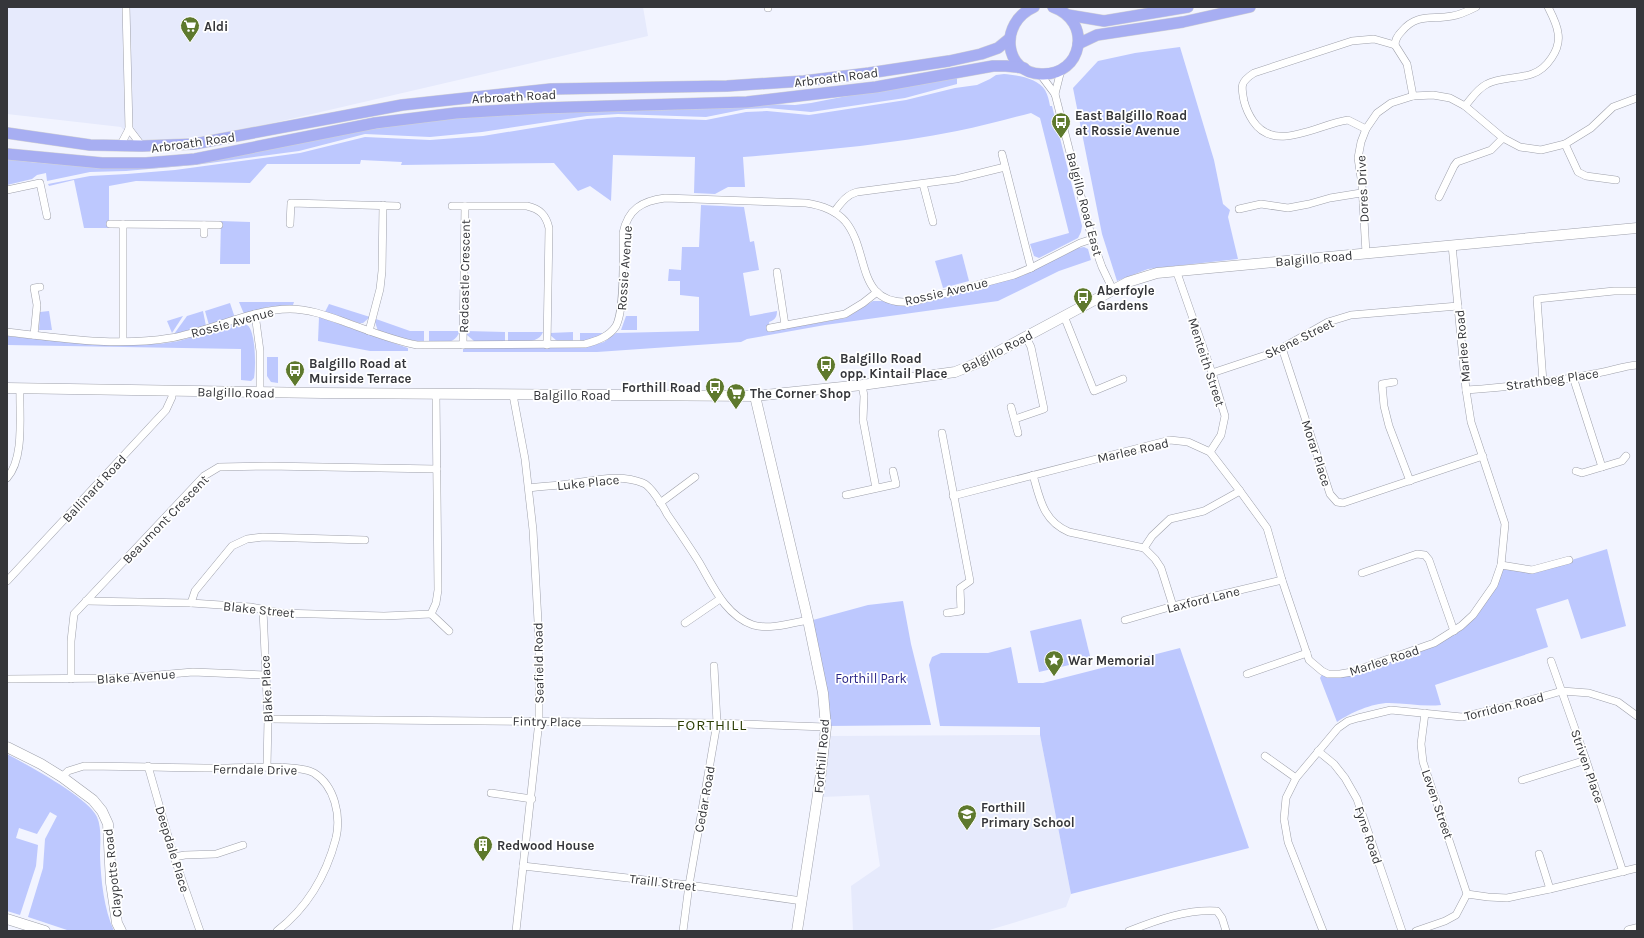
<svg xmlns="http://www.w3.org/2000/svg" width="1644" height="938" viewBox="0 0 1644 938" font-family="Karla,sans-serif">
  <rect width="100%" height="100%" fill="#f2f4ff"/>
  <g fill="#e6eafc">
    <path d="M7 7H643L648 36 248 129 204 136 155 141 133 139 121 127 7 114Z"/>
    <path d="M1040 735 1071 894 1066 907 986 931H853L851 886 880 866 869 795 823 797 831 736Z"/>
  </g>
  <g fill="#bdc8fe">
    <path d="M1180 47 1214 160 1223 204 1230 210 1228 217 1238 259 1148 269 1117 281 1102 234 1073 88 1098 61 1135 53Z"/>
    <path d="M1004 74C1017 75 1038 78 1045 90 1048 95 1049 101 1050 106H1052L1082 226 1081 232 1078 238 1039 258 1034 256 1030 244 1069 233 1040 118 1031 113C1007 119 982 126 957 131 887 145 815 151 743 157L745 187H728L715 194 694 193 695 157 613 155 611 201 590 186 578 191 554 163 401 165 402 162 361 160 360 164H267L250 183 136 181 109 186V228H84L74 180 49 186 48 184 90 176 127 174 175 170 300 153 365 137 430 140 483 136 587 119 618 117 706 120 746 112 767 111 809 115 906 100 955 88 977 85 990 79 996 75Z"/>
    <path d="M957 78V84L905 98 811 112 767 108 746 109 706 117 618 114 587 116 482 132 430 137 365 134 299 151 195 165 126 171 90 172 47 181 46 173 37 175 32 179 7 185V159L30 162 103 168 456 117 765 104 795 105 811 103 857 94Z"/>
    <path d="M701 205 744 207 750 242 754 241 759 270 743 273 750 316 777 311C777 317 775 320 769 322L771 331 846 318 873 301H883L900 306H910L1022 276 1078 248 1084 247 1088 249 1091 260 1059 271 998 301 825 325 747 339 741 342 597 352H463V348L587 347 604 342 616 333 699 331V297L680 295V281H668L669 269 681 270 682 247H699Z"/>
    <path d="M221 221 250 222V264H220Z"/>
    <path d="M962 254 969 281 943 288 935 261Z"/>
    <path d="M239 302H294L293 305 267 307 244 314Z"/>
    <path d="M230 303 235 318 209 325 205 311Z"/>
    <path d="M329 304 370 317 363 323H359L325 312Z"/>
    <path d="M49 311 52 330H39L40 312Z"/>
    <path d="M203 311 206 326 174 334 187 316Z"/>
    <path d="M183 316 172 333 167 321Z"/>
    <path d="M626 316H637V330H621Z"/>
    <path d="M319 317 408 348V351H370L318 341Z"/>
    <path d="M376 319 410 331H424V342L398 338 378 331 375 322Z"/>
    <path d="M237 323 238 326C241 325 244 323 247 325 256 330 256 369 254 378L251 381 241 380V349L7 345V336L75 343 159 344 179 341Z"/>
    <path d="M429 331H460C454 346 442 342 429 342Z"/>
    <path d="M467 331 505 332V341H474L467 335Z"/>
    <path d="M508 332H543C538 345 520 341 508 341Z"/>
    <path d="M573 332V341H557L550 335V333Z"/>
    <path d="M580 333H603L595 338 586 341H580Z"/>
    <path d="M267 357H278V383L271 382 267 376Z"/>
    <path d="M1607 549 1626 626 1581 639 1568 599 1536 609 1548 647 1435 685 1441 705C1424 707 1406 703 1389 703 1372 703 1350 713 1337 722L1320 678 1323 672 1337 673 1410 652 1463 627 1503 567 1533 572Z"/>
    <path d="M903 601 911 644 931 725 828 726 813 620 868 605Z"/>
    <path d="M1081 619 1091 660 1039 672 1030 631Z"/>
    <path d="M1011 647 1018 683H1043L1180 648 1249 848 1071 894 1040 735V727L940 726 929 665 932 657 941 653H988Z"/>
    <path d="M7 754C27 765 88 797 97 817 102 828 100 844 100 856 101 881 104 909 114 931H70L28 917 43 868 45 839 57 816 50 812 37 834 19 828 16 838 38 845 36 866 20 915 7 911Z"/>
  </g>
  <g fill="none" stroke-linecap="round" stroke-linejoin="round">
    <defs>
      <g id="street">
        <path d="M768 7V8"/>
        <path d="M1395 45C1395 39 1398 35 1402 31 1417 13 1432 20 1452 16 1460 15 1468 11 1476 7"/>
        <path d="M1040 74 1055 94 1092 239 1102 267 1113 290"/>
        <path d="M1055 94 1061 70"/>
        <path d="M1465 106C1472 98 1477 89 1487 84 1500 77 1517 79 1532 74 1547 69 1561 49 1558 33 1557 24 1552 15 1548 7"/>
        <path d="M129 129 142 146"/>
        <path d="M1366 129 1348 120C1318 124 1275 154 1253 121 1249 115 1246 109 1244 101 1241 86 1240 82 1254 73L1352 41 1374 39 1395 45 1407 64 1413 96"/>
        <path d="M1565 144 1578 172 1586 176 1616 180"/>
        <path d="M120 146 129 129 126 7"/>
        <path d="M1002 154 1031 268"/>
        <path d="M923 184 933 222"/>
        <path d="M7 190 40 183 47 216"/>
        <path d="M1439 197 1454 166 1457 162 1491 150 1503 138"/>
        <path d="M452 206H527C540 209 546 215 549 228L547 345"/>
        <path d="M1239 209 1261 204 1288 208 1309 204 1330 198 1361 193"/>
        <path d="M834 212C841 203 846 195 857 192L956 179 1005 167"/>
        <path d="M110 224 219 225"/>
        <path d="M290 224 291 203 397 206"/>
        <path d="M204 234V225"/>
        <path d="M1366 253 1362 185 1358 158 1361 142 1366 129 1377 113 1391 103 1413 96 1433 95 1450 98 1465 106 1503 138 1520 147 1541 150 1565 144 1591 128 1613 107 1637 98"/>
        <path d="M1176 270 1212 373 1225 416 1221 435 1210 452"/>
        <path d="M777 272 785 325"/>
        <path d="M255 314 260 351V392"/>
        <path d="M1064 316 1094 391 1123 379"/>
        <path d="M770 328 845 314 863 303 877 292"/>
        <path d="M369 331 380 289 382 271 383 205"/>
        <path d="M7 332C60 338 116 347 170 338 209 332 250 309 290 309 308 309 325 315 342 321 367 330 391 340 417 345L585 344C596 341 609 337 616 326 625 309 623 254 623 233 628 209 642 201 665 198L806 203C820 205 835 210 845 221 871 252 854 306 912 302L1014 275 1031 268 1080 243 1092 239"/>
        <path d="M34 335 37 305 34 288 40 287"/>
        <path d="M123 341V224"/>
        <path d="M463 345 465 206"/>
        <path d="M1282 348 1330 494 1337 502 1343 503 1483 456"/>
        <path d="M1212 373 1266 355 1282 348 1328 322 1351 315 1458 306"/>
        <path d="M1573 377 1602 467"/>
        <path d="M1394 382 1382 384 1384 406 1389 426 1410 481"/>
        <path d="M1543 382 1537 299 1614 291H1637"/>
        <path d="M862 385 864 396 863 420 876 488"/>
        <path d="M1466 390C1510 387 1555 382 1598 373 1611 371 1623 366 1637 365"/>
        <path d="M513 395 525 459 533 530 539 640V721L516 931"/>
        <path d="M1011 407 1018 433"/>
        <path d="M1015 419 1044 409 1031 347 1026 337"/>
        <path d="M942 433 970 581 960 588 961 611 947 613"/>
        <path d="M1576 471 1582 473 1622 461 1626 456"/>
        <path d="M1033 475C1040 499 1043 521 1069 532L1144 548 1155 559 1161 568 1173 606"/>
        <path d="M7 478C25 458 19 414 20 388"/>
        <path d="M529 488C542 486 555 486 568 484 592 481 620 473 643 483 651 486 663 506 667 514 678 530 689 546 699 562 713 586 725 615 753 625 768 630 793 623 808 620"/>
        <path d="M846 495 896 484 893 471"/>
        <path d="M953 496 1170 440 1188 442 1210 452 1240 491 1267 528 1282 580 1309 660 1322 671 1328 674H1340L1352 672 1374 664 1434 643 1461 626 1473 615 1494 585 1501 565 1505 524 1471 422 1466 390 1452 245"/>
        <path d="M660 503 695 477"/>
        <path d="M1144 548 1152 536 1170 519 1204 511 1240 491"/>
        <path d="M1501 565 1532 570 1569 560"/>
        <path d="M1362 573 1417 554 1425 555 1429 560 1454 631"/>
        <path d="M7 581 166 410 172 397V391"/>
        <path d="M86 601 191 603 251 607 281 613 384 616 431 614 436 603 438 590 436 394"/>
        <path d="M191 603 195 591 232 546 247 539 263 537 365 540"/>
        <path d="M263 610 268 719 267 767"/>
        <path d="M431 614 449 631"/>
        <path d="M1125 620 1173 606 1282 580"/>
        <path d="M685 623 720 599"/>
        <path d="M1551 661 1586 760 1623 872"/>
        <path d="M1247 674 1307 653"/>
        <path d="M7 679 124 678 193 672 265 675"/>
        <path d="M71 679V641L74 614 204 476 219 467 267 466 437 469"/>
        <path d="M1425 713 1421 744 1423 762 1467 894"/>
        <path d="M268 719 717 723 826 727"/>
        <path d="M1318 751 1334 764 1345 778 1357 799 1402 931"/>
        <path d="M1265 756 1296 778"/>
        <path d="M148 766 174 857 200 931"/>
        <path d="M62 777 68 771 84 766C128 766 173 768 217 768 238 768 298 764 314 773 335 786 341 816 336 838 326 876 308 907 277 931"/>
        <path d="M1522 780 1586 760"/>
        <path d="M491 793 532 799"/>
        <path d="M1539 854 1550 889"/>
        <path d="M174 857 185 855 216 854 243 845"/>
        <path d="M523 866 689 885 802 901"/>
        <path d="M683 931 689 885 717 723 714 666"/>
        <path d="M1129 931C1157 920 1187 909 1217 911L1222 918 1226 931"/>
        <path d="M1323 931 1288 842 1284 819 1286 798 1296 778 1338 728 1348 721 1358 718 1391 710 1462 717 1509 706 1562 691 1589 693 1618 702 1637 716"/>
        <path d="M1416 931 1445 921 1456 915 1467 894 1488 897 1507 898 1550 889 1637 868"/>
      </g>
      <g id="secondary">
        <path d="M7 388 322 393 755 396 862 385 955 372 975 364 1128 282 1157 273 1637 228"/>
        <path d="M755 396 808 620 823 693 826 727 820 781 797 931"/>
        <path d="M7 747 41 764 62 777 93 800 102 811 108 824 111 883 117 923 121 931"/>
        <path d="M7 919 45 931"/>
        <path d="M1629 931 1637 929"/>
      </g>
      <g id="primary">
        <path d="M1034 7C998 23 1004 73 1041 74 1083 76 1093 21 1053 7"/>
        <path d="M1068 15 1104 21 1188 7"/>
        <path d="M1078 44 1097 35 1183 22 1250 7"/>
        <path d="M7 133 90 145 142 146 194 144 402 105 551 89 727 86 804 81 869 73 949 61 981 54 998 48 1009 39"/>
        <path d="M7 154 102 163H146L195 159 375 123 456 113 542 108 747 102 876 87 993 66H1006L1024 68"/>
      </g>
    </defs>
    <use href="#street" stroke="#9fa1ab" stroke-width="8"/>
    <use href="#secondary" stroke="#9fa1ab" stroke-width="11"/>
    <use href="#primary" stroke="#d3d3d4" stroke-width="12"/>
    <use href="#street" stroke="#fff" stroke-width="7"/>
    <use href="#secondary" stroke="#fff" stroke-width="10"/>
    <use href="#primary" stroke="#a7aef2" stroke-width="11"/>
  </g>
  <defs>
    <symbol id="supermarket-pin" viewBox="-11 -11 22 30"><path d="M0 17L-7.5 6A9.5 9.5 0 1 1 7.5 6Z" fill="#5e792d" stroke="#fff"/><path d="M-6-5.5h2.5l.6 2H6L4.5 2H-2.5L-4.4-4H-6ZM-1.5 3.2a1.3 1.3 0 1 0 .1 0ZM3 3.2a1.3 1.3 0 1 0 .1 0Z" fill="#fff"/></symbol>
    <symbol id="bus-pin" viewBox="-11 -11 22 30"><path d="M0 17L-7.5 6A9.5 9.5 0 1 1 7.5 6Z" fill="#5e792d" stroke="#fff"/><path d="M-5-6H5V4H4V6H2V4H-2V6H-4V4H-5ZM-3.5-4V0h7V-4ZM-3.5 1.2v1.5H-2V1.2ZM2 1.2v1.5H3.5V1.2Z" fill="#fff"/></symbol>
    <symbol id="sight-pin" viewBox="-11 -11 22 30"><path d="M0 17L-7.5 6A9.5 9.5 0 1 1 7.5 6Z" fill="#5e792d" stroke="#fff"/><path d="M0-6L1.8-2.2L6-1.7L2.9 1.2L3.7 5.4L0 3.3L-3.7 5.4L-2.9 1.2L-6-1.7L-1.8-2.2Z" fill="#fff"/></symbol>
    <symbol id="school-pin" viewBox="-11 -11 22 30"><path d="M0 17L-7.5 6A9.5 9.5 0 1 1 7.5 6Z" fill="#5e792d" stroke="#fff"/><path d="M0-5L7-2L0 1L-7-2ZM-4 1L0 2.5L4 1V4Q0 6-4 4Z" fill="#fff"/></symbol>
    <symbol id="building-pin" viewBox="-11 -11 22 30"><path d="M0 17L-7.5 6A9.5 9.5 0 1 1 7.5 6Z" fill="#5e792d" stroke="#fff"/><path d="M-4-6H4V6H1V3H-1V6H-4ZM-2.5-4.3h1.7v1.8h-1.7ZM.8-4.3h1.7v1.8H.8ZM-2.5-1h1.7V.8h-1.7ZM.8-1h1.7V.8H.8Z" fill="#fff"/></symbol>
  </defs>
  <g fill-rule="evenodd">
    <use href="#supermarket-pin" x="179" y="15" width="22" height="30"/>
    <use href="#bus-pin" x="1050" y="111" width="22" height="30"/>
    <use href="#bus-pin" x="1072" y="286" width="22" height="30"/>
    <use href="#bus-pin" x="815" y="354" width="22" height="30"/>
    <use href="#bus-pin" x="284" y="359" width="22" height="30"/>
    <use href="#bus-pin" x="704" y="376" width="22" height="30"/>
    <use href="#supermarket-pin" x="725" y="382" width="22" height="30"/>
    <use href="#sight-pin" x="1043" y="649" width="22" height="30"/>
    <use href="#school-pin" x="956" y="803" width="22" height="30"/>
    <use href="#building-pin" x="472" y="834" width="22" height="30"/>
  </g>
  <g text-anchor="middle" stroke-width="3.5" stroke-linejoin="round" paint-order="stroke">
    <g font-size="13" font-weight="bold" fill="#35363a" stroke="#fff" text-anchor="start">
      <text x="204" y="31">Aldi</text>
      <text x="1075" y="120">East Balgillo Road<tspan x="1075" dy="15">at Rossie Avenue</tspan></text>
      <text x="1097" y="295">Aberfoyle<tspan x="1097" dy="15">Gardens</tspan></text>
      <text x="840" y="363">Balgillo Road<tspan x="840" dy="15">opp. Kintail Place</tspan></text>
      <text x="309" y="368">Balgillo Road at<tspan x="309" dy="15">Muirside Terrace</tspan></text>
      <text x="701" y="392" text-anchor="end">Forthill Road</text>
      <text x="750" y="398">The Corner Shop</text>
      <text x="1068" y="665">War Memorial</text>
      <text x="981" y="812">Forthill<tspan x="981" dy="15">Primary School</tspan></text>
      <text x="497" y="850">Redwood House</text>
    </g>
    <g font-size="13" fill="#35363a" stroke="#fff">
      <text transform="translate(836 77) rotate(-7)" y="5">Arbroath Road</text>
      <text transform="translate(514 96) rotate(-3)" y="5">Arbroath Road</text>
      <text transform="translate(193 142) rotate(-8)" y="5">Arbroath Road</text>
      <text transform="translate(1362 189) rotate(-93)" y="5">Dores Drive</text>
      <text transform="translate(1085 204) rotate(75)" y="5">Balgillo Road East</text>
      <text transform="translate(1314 258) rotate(-5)" y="5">Balgillo Road</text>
      <text transform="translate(624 268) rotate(-86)" y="5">Rossie Avenue</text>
      <text transform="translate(464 276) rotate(-89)" y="5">Redcastle Crescent</text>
      <text transform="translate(946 291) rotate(-13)" y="5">Rossie Avenue</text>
      <text transform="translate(232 322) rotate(-15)" y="5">Rossie Avenue</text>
      <text transform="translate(1299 338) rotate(-26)" y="5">Skene Street</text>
      <text transform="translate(1462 346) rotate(-95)" y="5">Marlee Road</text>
      <text transform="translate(997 351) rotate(-27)" y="5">Balgillo Road</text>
      <text transform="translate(1207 362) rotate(72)" y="5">Menteith Street</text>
      <text transform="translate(1552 379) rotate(-8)" y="5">Strathbeg Place</text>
      <text transform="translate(236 392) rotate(1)" y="5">Balgillo Road</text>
      <text x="572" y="400">Balgillo Road</text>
      <text transform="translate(1133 450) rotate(-13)" y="5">Marlee Road</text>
      <text transform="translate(1317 453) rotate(72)" y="5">Morar Place</text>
      <text transform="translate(588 482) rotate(-6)" y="5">Luke Place</text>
      <text transform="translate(94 488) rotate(-47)" y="5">Ballinard Road</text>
      <text transform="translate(165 519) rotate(-46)" y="5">Beaumont Crescent</text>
      <text transform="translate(1203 599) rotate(-14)" y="5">Laxford Lane</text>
      <text transform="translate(259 609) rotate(6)" y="5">Blake Street</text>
      <text transform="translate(1384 660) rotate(-18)" y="5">Marlee Road</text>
      <text transform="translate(538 663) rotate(-91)" y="5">Seafield Road</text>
      <text transform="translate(136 676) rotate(-4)" y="5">Blake Avenue</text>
      <text transform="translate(266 689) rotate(-93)" y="5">Blake Place</text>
      <text transform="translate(1504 706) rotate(-14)" y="5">Torridon Road</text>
      <text transform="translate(547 721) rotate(1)" y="5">Fintry Place</text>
      <text transform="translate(821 756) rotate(-85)" y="5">Forthill Road</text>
      <text transform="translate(1588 766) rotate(71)" y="5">Striven Place</text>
      <text transform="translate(255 769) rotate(1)" y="5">Ferndale Drive</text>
      <text transform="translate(704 799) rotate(-80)" y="5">Cedar Road</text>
      <text transform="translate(1438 804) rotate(71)" y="5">Leven Street</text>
      <text transform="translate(1369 835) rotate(71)" y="5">Fyne Road</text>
      <text transform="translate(173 849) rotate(73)" y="5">Deepdale Place</text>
      <text transform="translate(112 873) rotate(-96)" y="5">Claypotts Road</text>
      <text transform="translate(663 882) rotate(7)" y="5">Traill Street</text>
    </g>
    <g font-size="13" fill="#292486" stroke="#fff">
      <text x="871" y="683">Forthill Park</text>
    </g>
    <g font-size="15" letter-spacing="1" fill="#2d3e06" stroke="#fff">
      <text x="712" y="730">FORTHILL</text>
    </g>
  </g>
  <rect width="1644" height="938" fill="none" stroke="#35363a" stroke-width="16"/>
</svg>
